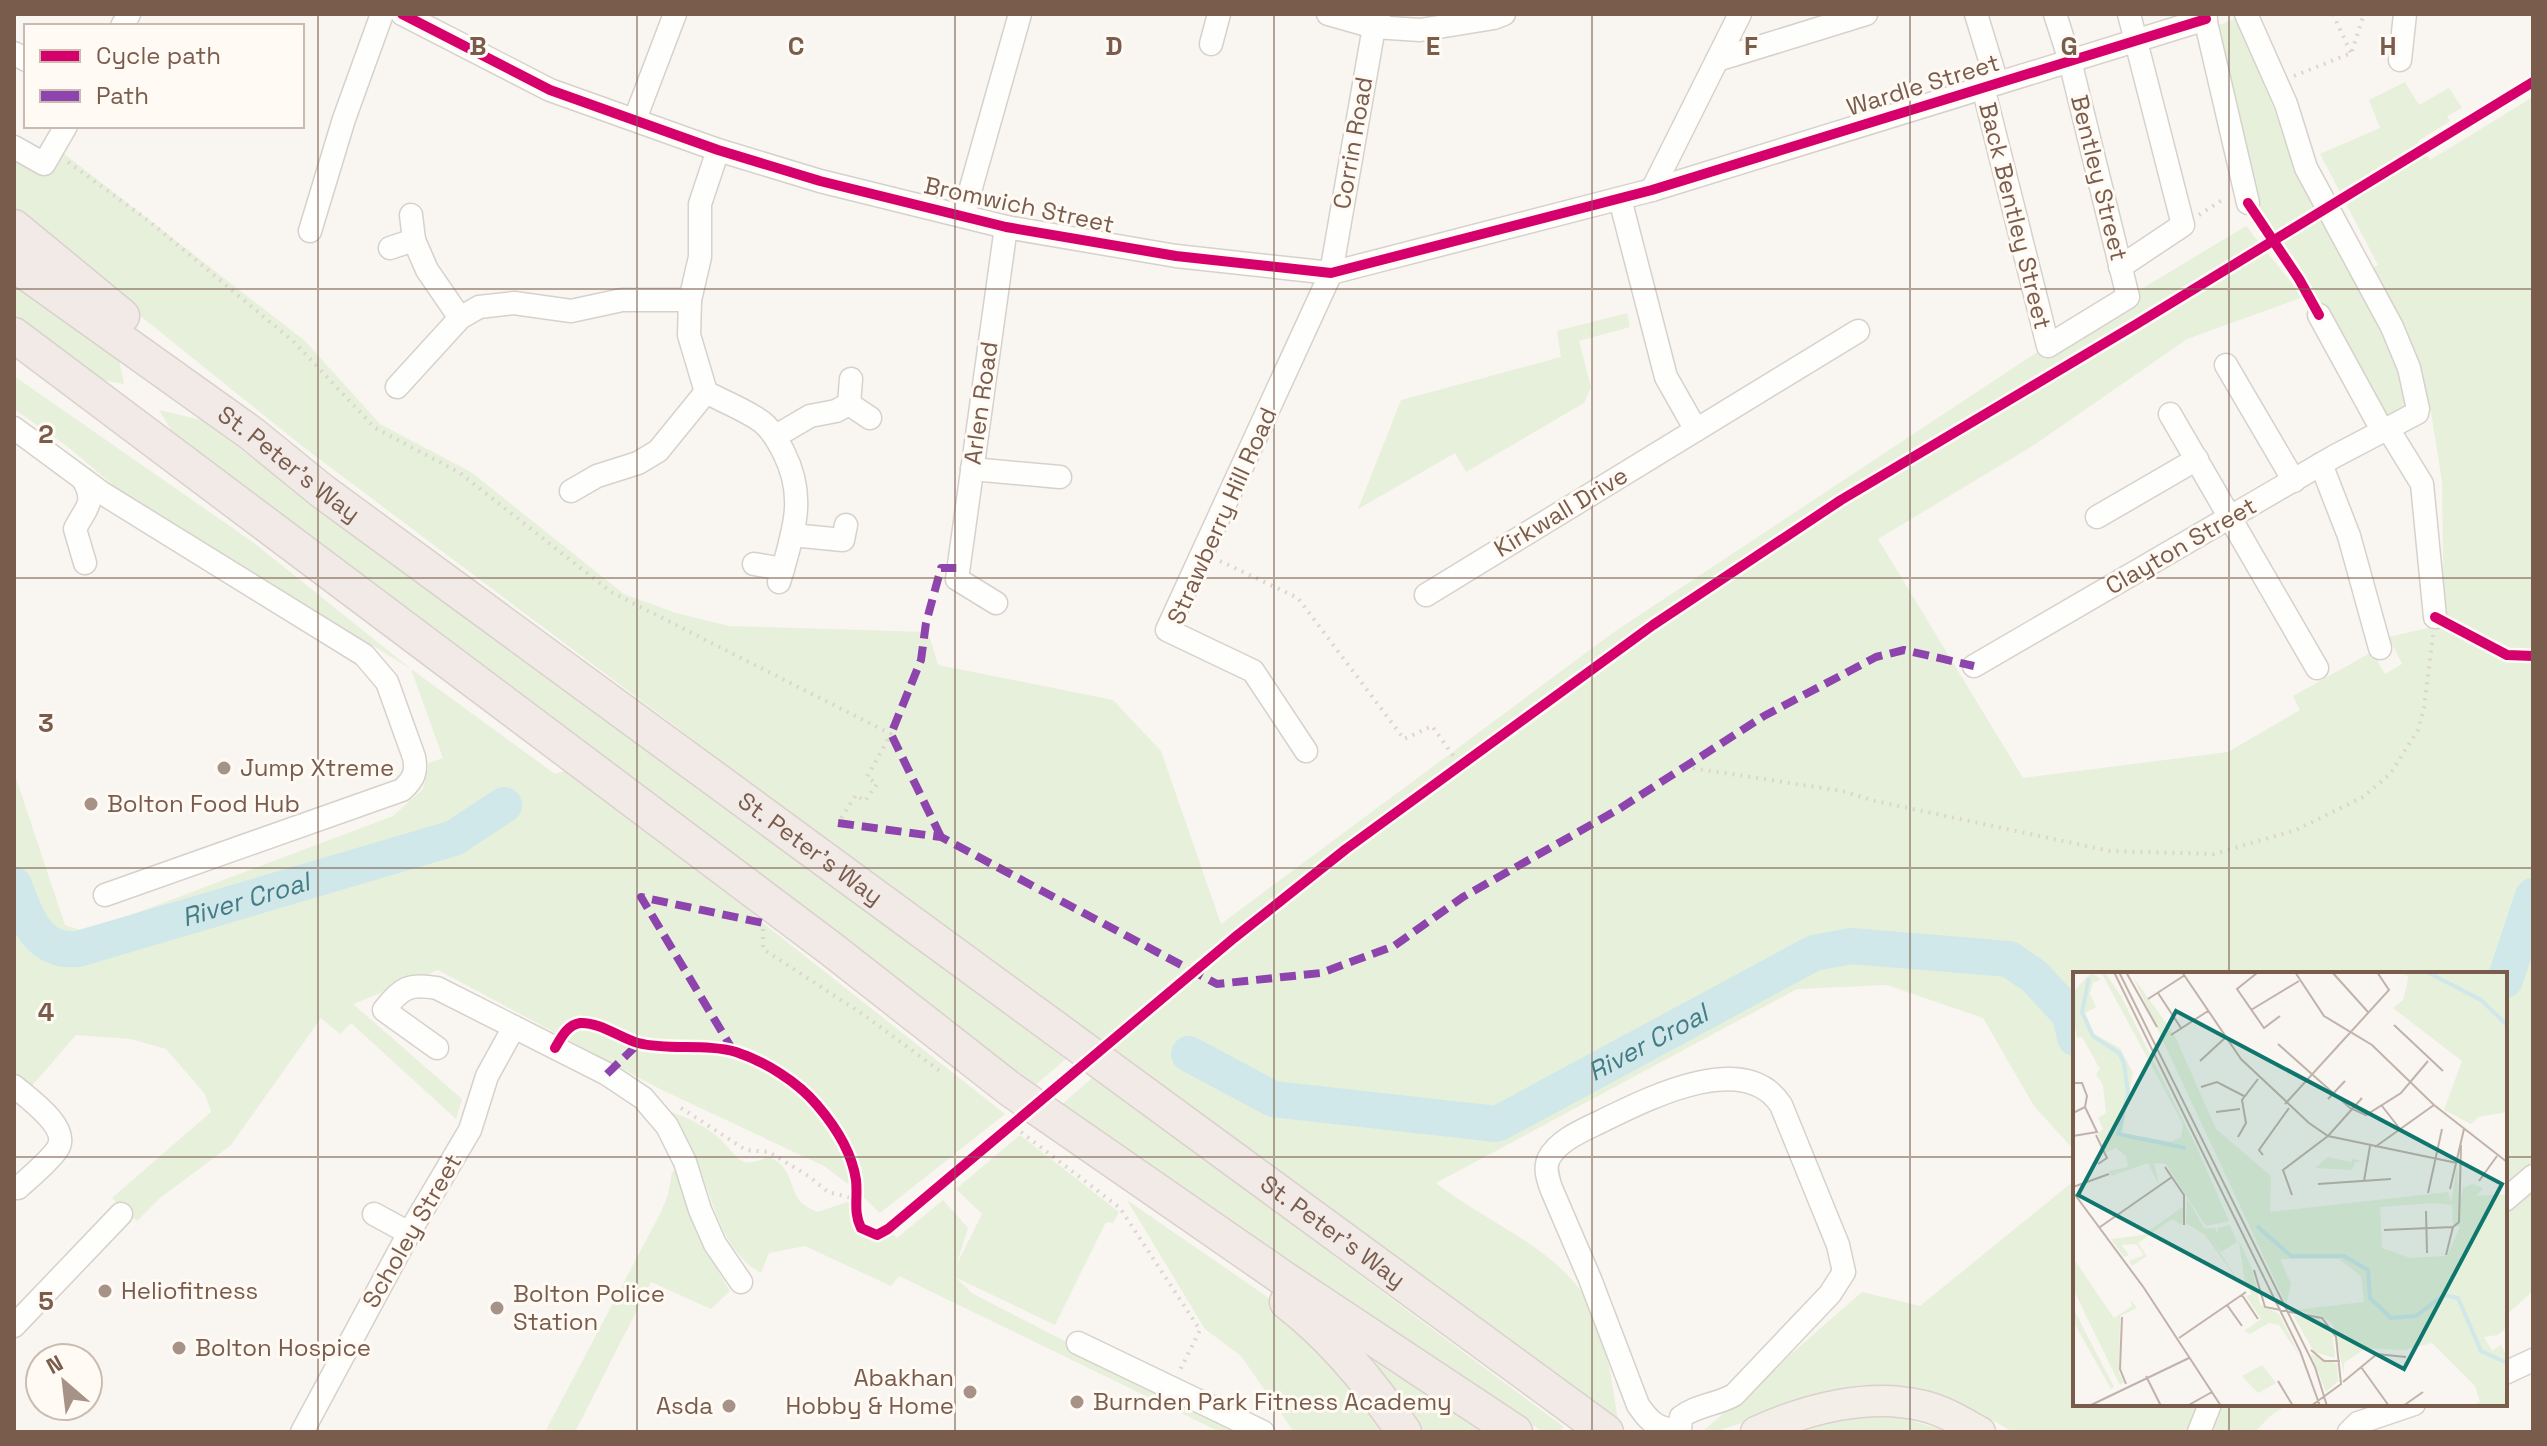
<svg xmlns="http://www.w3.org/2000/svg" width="2547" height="1446" viewBox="0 0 2547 1446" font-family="'Space Grotesk',sans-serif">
  <rect width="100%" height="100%" fill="#f9f5f0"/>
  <g fill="#e7f0db">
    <path d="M2237 18 2298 168 2355 278 2378 265 2320 154 2380 128 2369 100 2405 82 2419 105 2449 88 2462 108 2447 116 2450 121 2418 141 2430 160 2533 97V1291L2505 1316V974H2075V1151L2034 1106 1983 1018 1887 985 1797 989 1436 1183C1481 1219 1550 1245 1583 1294 1608 1329 1612 1389 1620 1431L969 946 887 882 845 861 683 732 302 446 14 214V152L58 149 305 341 380 424 471 472 624 594 676 613 729 626 928 632 938 665 1113 700 1161 751 1221 924 1614 632 2042 349 2246 226 2303 297 2187 339 2034 445 1878 539 2023 778 2228 752 2300 710 2293 696 2372 652 2385 674 2402 664 2389 637 2444 624 2442 481 2429 400 2385 419 2318 300 2315 302 2248 203 2212 28Z"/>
    <path d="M14 281 119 360 124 384 96 379 14 319Z"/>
    <path d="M1627 313 1630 327 1579 341 1591 387 1584 403 1466 472 1455 453 1358 509 1401 400 1561 357 1557 331Z"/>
    <path d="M14 376 254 543 411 669 555 774 568 770 735 897 763 923 1005 1114 880 1213 856 1190 824 1166 662 1090 438 970 353 1004 462 1099 456 1119 351 1023 340 1034 321 1018 231 1145 160 1198 137 1221 112 1198 211 1112 205 1094 166 1049 131 1039 76 1035 30 1088 14 1074V772L65 925 86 932 393 816 423 789 429 763 443 758 411 669 119 490 68 447 14 409Z"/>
    <path d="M159 410 201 420 1066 1059 1034 1086 180 445Z"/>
    <path d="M1093 1077 1564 1427 1558 1432H1543L1474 1388 1060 1106Z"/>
    <path d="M671 1112C688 1118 708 1127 721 1140 738 1157 740 1170 768 1157 791 1165 788 1183 799 1200 803 1205 811 1209 817 1212L851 1201C852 1228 861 1248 892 1233L897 1238 943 1200 968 1228 956 1266 982 1214 956 1189 1020 1135 1119 1212 1113 1223 1106 1222 1055 1325 955 1277 973 1294 1243 1432H1220L899 1276 891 1286 805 1246 769 1253 761 1273C721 1251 714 1201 697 1162 689 1145 679 1129 671 1112Z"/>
    <path d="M679 1169C693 1211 705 1253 730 1291L711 1309 651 1282 575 1432H545L660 1214 668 1195 672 1172Z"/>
    <path d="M2075 1180V1404H2288L2269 1417 2255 1432H2013L1971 1408 1922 1390 1876 1389 1815 1399 1714 1432H1702L1862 1292 1920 1306Z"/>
    <path d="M1127 1200 1266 1296 1298 1324 1388 1432H1294L1241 1356 1205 1329Z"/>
    <path d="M1334 1330 1486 1432H1414Z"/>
    <path d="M1856 1416 1903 1418 1950 1432H1789Z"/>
  </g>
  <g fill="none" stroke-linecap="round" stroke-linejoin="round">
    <g stroke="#d0e8ea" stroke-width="36">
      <path id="s1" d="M14 885C26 918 38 953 78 949L454 838 504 805"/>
      <path d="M2505 980 2533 896"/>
      <path id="s2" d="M1189 1054 1273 1099 1497 1124 1814 953 1851 946 2009 959 2034 976 2070 1015 2075 1038"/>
    </g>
    <defs>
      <g id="minor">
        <path d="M402 14 550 90 718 150 820 181 1006 227 1176 256 1331 273 1652 190 2206 19"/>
        <path d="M1328 14 1374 27 1420 30 1494 18 1504 14"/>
        <path d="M1976 14 1997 83"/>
        <path d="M2204 14 2248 203"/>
        <path d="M122 26 129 14"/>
        <path d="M1211 44 1219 14"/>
        <path d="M14 53 26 60"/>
        <path d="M1717 60 1866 14"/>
        <path d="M2400 60 2405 14"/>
        <path d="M1983 87 2048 346 2128 297 2070 61 2055 14"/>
        <path d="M635 119 675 14"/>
        <path d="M14 147 44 164 66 126"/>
        <path d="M718 150 700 204V257L690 300 689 335 706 392C724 402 746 410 762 422 772 430 778 441 784 453 805 495 795 526 783 569"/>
        <path d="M1652 190 1740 14"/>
        <path d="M1620 199 1666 377 1696 430"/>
        <path d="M963 216 1020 14"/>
        <path d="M310 231 344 119 382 14"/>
        <path d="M414 240 427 270 460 318"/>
        <path d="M390 248 414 240 411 215"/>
        <path d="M2120 267 2183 225 2129 14"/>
        <path d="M2319 315 2382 430"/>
        <path d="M2226 365 2294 481"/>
        <path d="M851 379 849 404 870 418"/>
        <path d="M397 387 460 318 479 307 514 303 571 311 622 300H690"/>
        <path d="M2170 414 2317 668"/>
        <path d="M2387 427 2422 484 2435 617"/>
        <path d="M14 428 102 493 364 655 387 682 414 757C417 772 414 779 402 790L105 895"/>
        <path d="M776 436 810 416 836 411 849 404"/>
        <path d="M2321 464 2349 536 2380 648"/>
        <path d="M972 469 1060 477"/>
        <path d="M83 479C97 504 85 508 75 529L85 563"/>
        <path d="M571 491 597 476 638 463 658 451 706 392"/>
        <path d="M2097 517 2197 459"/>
        <path d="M792 535 843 540 846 525"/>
        <path d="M754 564 783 569 779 582"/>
        <path d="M1426 595 1858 331"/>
        <path d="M996 603 957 579 1006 227"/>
        <path d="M1974 666 2335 456 2417 413 2418 409 2409 368 2392 327 2306 168 2286 104 2246 14"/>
        <path d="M1306 751 1253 671 1167 630 1331 273 1374 27 1379 14"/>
        <path d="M437 1048 384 1010C401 988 409 983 437 988L607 1074 643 1098 667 1126 685 1162 700 1210 715 1244 741 1282"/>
        <path d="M14 1086C28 1098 70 1127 58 1148 51 1160 29 1178 18 1188"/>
        <path d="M2505 1200 2533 1176"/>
        <path d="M374 1214 409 1233"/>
        <path d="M14 1326 121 1214"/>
        <path d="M1078 1343 1263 1432"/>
        <path d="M2505 1373 2533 1360"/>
        <path d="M1678 1429C1658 1431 1648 1420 1638 1405L1590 1279 1551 1188C1548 1179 1544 1168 1549 1158 1559 1139 1586 1129 1604 1120 1649 1098 1745 1049 1781 1105L1838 1245 1844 1272 1830 1294 1734 1395C1716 1405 1697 1405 1681 1417L1680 1432"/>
        <path d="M302 1432 409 1233 470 1130 487 1076 514 1027"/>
        <path d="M2199 1432 2210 1404"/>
        <path d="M2349 1432 2358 1423 2414 1404"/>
      </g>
      <path id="major" d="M1756 1432C1806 1409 1869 1392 1924 1406 1944 1411 1962 1422 1980 1432"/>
      <g id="highway">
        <path d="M14 227 122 316"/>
        <path id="s3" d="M14 264 252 434 322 491 1606 1432"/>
        <path d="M14 335 830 948 1010 1089 1283 1278 1515 1432"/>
        <path d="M1287 1302C1334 1338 1371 1384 1404 1432"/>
      </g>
    </defs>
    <use href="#minor" stroke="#d7d1cb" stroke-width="25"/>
    <use href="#major" stroke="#dad1cc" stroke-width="33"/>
    <use href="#highway" stroke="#dad1cc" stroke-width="37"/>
    <g stroke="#dcd5d0" stroke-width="4" stroke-dasharray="2 6" stroke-linecap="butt">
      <path d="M2333 14 2351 53"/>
      <path d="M2352 51 2364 14"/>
      <path d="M2294 76 2351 53"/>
      <path d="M68 162 149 221 294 342 375 428 460 473 611 592 891 734 867 777 877 784 865 801 856 795 838 823"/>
      <path d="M2199 215 2225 198"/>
      <path d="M1220 561 1298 598 1404 739 1432 726 1460 765"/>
      <path d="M1685 767 1842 791 1875 801 2110 851 2214 854 2296 830 2363 797 2390 774 2418 730 2424 708 2433 635"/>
      <path d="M763 929V949L864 1015 944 1074"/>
      <path d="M681 1108 746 1150 769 1152 810 1177 828 1192 856 1199"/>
      <path d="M1021 1132 1120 1208 1200 1330 1180 1370"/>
    </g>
    <use href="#minor" stroke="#fefefd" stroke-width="22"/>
    <use href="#major" stroke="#f3eee8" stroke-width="30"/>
    <use href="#highway" stroke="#f2eae7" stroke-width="34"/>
    <g stroke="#8e44ad" stroke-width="8" stroke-dasharray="16 8" stroke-linecap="butt">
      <path d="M838 823 941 837 1217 984 1321 973 1394 946 1463 897 1619 809 1764 716 1876 657 1904 650 1974 666"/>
      <path d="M941 837 891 734 921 660 926 623 941 568H958"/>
      <path d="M734 1052 641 897 763 923"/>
      <path d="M607 1074 639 1043"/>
    </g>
    <defs>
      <g id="cycleway">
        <path d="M402 14 550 90 718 150 820 181 1006 227 1176 256 1331 273 1652 190 2206 19"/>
        <path d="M2248 203 2299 279 2319 315"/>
        <path d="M2435 617 2507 655 2533 656"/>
        <path d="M555 1048C561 1038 567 1025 580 1023 600 1022 620 1038 638 1043 669 1051 705 1043 736 1052 764 1061 798 1082 817 1105 835 1126 852 1153 856 1180 858 1198 853 1212 861 1228L877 1235 888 1229 1234 938 1346 849 1653 625 1841 500 2135 325 2533 82"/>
      </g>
    </defs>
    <use href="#cycleway" stroke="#fffaf3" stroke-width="15"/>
    <use href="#cycleway" stroke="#d6006c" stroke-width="10"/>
  </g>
  <path fill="none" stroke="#7a5c4d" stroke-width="2" stroke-opacity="0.55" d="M318 14V1432M637 14V1432M955 14V1432M1274 14V1432M1592 14V1432M1910 14V1432M2229 14V974M14 289H2533M14 578H2533M14 868H2533M14 1157H2075M2505 1157H2533M2229 1404V1432"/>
  <g fill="#a69286" stroke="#fffaf3" stroke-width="3">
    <circle cx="224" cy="768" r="8"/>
    <circle cx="91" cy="804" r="8"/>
    <circle cx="105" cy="1291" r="8"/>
    <circle cx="497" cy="1308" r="8"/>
    <circle cx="179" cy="1348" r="8"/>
    <circle cx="970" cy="1392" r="8"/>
    <circle cx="1077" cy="1402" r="8"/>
    <circle cx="729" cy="1406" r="8"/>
  </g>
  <g text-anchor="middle" stroke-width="6" stroke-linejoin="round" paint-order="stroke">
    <g font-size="24" fill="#7a5c4d" stroke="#fffaf3">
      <text transform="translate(1923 85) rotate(-17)" y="8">Wardle Street</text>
      <text transform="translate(1353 143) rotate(-80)" y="8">Corrin Road</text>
      <text transform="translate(2099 178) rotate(76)" y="8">Bentley Street</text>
      <text transform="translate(1019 205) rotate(12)" y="8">Bromwich Street</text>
      <text transform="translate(2015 216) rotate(76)" y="8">Back Bentley Street</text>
      <text transform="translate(981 403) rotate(-82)" y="8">Arlen Road</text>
      <text dy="8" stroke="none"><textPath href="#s3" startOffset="340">St. Peter's Way</textPath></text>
      <text transform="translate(1561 512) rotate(-31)" y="8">Kirkwall Drive</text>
      <text transform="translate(1222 516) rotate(-66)" y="8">Strawberry Hill Road</text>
      <text transform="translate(2181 546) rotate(-30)" y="8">Clayton Street</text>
      <text dy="8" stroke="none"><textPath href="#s3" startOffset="988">St. Peter's Way</textPath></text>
      <text transform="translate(412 1231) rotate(-60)" y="8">Scholey Street</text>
      <text dy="8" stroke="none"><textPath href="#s3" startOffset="1636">St. Peter's Way</textPath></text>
    </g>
    <g font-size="24" fill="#7a5c4d" stroke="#fffaf3" text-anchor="start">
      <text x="240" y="776">Jump Xtreme</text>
      <text x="107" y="812">Bolton Food Hub</text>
      <text x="121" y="1299">Heliofitness</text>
      <text x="513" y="1302">Bolton Police<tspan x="513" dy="28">Station</tspan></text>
      <text x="195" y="1356">Bolton Hospice</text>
      <text x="954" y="1386" text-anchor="end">Abakhan<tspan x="954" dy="28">Hobby &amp; Home</tspan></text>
      <text x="1093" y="1410">Burnden Park Fitness Academy</text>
      <text x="713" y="1414" text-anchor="end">Asda</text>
    </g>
    <g font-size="26" font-style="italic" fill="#437c86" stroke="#fffaf3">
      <text dy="9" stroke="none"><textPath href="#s1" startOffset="274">River Croal</textPath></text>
      <text dy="9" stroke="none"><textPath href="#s2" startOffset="492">River Croal</textPath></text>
    </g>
  </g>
  <g transform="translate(2073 972)">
    <rect width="434" height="434" fill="#f9f5f0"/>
    <path d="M28 0H32L48 24 124 176 156 249 133 254 93 192 81 191 86 213 75 191 38 204 36 199 55 195 53 184 43 176 33 180 25 162 30 157 25 146 33 141 30 113 23 102 27 97 9 65 4 66 0 44V20L18 1 28 7 20 11 17 22 23 35 12 41 21 62 47 76 60 101 49 161 98 170 108 165 110 152ZM325 0H434V140L405 145 398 152 371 138 389 89 320 36 330 28 334 13 335 4ZM60 5 101 62 143 157 198 204 197 240 375 220 378 231 384 193 386 234 390 216 399 212 410 216 403 224 434 222V355L425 363 411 365 419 379 428 373 434 384V434H395L407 430 402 414 359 371 331 378 293 376 271 391V401L260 353 249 344 222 338 291 330 288 304 266 287H207L218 312 213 332ZM360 231 379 233 380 254 387 255 374 284 337 286 309 276 307 235ZM255 185 278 190 280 187 290 189 282 190 279 198 242 196ZM114 226 131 256H142L144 262 145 256 157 253 164 270 148 280 140 270 170 316 132 263 113 251ZM111 234 109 253 99 247 65 271 74 284 59 294 56 289 71 283 63 272 48 273 56 283 51 285 38 267 70 263ZM166 269 179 296 187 332 206 342 226 383 206 353 196 351 177 362 171 359 188 347 173 324 179 322 172 312ZM0 286 41 346 59 334 57 327 64 336 47 344 46 400 51 410 47 413 0 317ZM0 336 41 415 38 417 0 349ZM220 343 244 346 259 359 262 386 241 380ZM238 382 264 392 265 409 253 420ZM189 393 203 411 185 421 169 404Z" fill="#e7f0db" fill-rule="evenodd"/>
    <path fill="none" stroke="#d0e8ea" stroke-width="4" d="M354 0 408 28 434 53M16 6 9 40 20 64 46 81 51 91 55 121 45 162 113 176M184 254 218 284H271L295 298 297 326 318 346 343 344 371 323 385 326 408 379 434 391"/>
    <path fill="none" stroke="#c2b3aa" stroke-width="2" d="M41 0 227 379 247 434M46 0 242 395 254 434M53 0 84 55M109 0 168 87 236 151 255 164 384 191M222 0 251 44 299 73 361 133 434 190M259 0 295 40M184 1 164 17 191 56 207 44M85 21 108 56M75 27 112 3M178 38 226 9M321 53 370 99M98 63 135 39M205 72 277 136 293 143 328 121 355 89M127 89 152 66M0 111H9L14 124 12 135 0 141M128 115 144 110 171 124M255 127 272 109M212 132 316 18 304 0M309 134 327 157M143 140 167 137M23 163 34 186 25 192M0 164 24 160 12 135M165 165 173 151 169 128 185 107M302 175 361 133M190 183 186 178 216 136M92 195 111 223V253M291 209 297 174M406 209 424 184M245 212 318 207M0 215 36 202M377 217 391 157M0 220 71 316 148 434M355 221 369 157M219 223 210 198 255 164 289 126M353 239 354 281M27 255 99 205M380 255 386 250 388 173M311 258 380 255M373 283 380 255M181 298 192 335 222 341M169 323 185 347M154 333 169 354M222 341 249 346 263 365 268 412 238 434M49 345 47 397 53 412M106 366 173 320M238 378 251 389H267M288 395 316 434M73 404 88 434M205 409 220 434M270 410 304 382 333 385M16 434 116 386M114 434 139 420M330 434 350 420"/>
    <path fill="#0f766e" fill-opacity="0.15" stroke="#0f766e" stroke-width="4" d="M103 39 429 212 331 397 5 223Z"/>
    <rect width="434" height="434" fill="none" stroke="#7a5c4d" stroke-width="4"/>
  </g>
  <g font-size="26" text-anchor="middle" font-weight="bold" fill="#7a5c4d" stroke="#fffaf3" stroke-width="6" stroke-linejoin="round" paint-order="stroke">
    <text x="478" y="55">B</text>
    <text x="796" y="55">C</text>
    <text x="1114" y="55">D</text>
    <text x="1433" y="55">E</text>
    <text x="1751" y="55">F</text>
    <text x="2069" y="55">G</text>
    <text x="2388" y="55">H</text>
    <text x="46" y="443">2</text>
    <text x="46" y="732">3</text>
    <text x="46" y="1021">4</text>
    <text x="46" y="1310">5</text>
  </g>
  <rect width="2547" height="1446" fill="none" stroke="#7a5c4d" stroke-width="32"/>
  <rect x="24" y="24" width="280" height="104" fill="#fffaf3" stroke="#cabbb1" stroke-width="2"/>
  <rect x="40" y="50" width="40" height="12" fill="#d6006c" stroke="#cabbb1" stroke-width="2"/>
  <text x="96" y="64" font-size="24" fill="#7a5c4d">Cycle path</text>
  <rect x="40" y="90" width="40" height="12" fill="#8e44ad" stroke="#cabbb1" stroke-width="2"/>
  <text x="96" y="104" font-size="24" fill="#7a5c4d">Path</text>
  <g transform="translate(64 1382) rotate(332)"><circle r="38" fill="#fffaf3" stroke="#cabbb1" stroke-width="2"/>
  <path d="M0-6L14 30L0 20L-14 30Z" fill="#a69286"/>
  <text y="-12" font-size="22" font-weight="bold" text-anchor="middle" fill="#7a5c4d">N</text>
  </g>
</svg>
